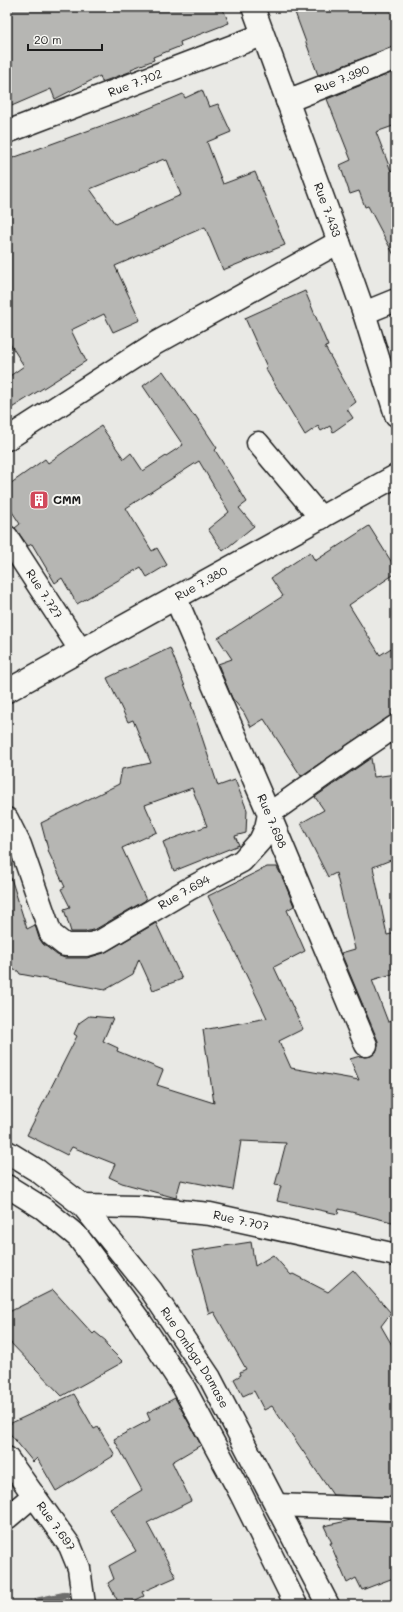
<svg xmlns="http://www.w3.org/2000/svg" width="403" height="1612" viewBox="0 0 403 1612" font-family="Mali,sans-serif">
  <rect width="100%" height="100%" fill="#e9e9e5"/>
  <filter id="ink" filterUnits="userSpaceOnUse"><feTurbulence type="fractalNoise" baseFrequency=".025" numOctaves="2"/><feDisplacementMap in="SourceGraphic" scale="8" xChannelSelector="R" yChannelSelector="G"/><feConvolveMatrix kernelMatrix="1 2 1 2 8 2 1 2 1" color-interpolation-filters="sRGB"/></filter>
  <g filter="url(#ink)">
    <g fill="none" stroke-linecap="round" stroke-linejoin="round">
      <path stroke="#6d6d6c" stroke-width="7" d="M36 1605 38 1601 66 1595"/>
    </g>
    <g fill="#b6b6b3" stroke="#1c1c1c" fill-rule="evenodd">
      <path d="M7 7H222L229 23 180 42 181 46 153 57 154 60 131 69 132 71 102 82 100 76 55 99 51 89 7 108Z"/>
      <path d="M293 7H396V46L318 75Z"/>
      <path d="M396 71V125L376 132 391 171 396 168V259L368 206 365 207 359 191 350 194 340 165 351 160 327 99Z"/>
      <path d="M202 90 209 107 218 104 231 132 207 142 223 184 255 172 285 245 223 270 205 227 115 266 140 320 113 332 104 314 71 330 86 361 7 411V378L24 366 7 339V160L145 110 183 94 185 98ZM164 159V161L167 160 181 195 115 224 90 189Z"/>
      <path d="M305 291 328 346 325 347 356 402 347 409 353 418 333 432 330 426 321 431 318 426 305 435 265 368 267 367 245 318Z"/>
      <path d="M163 371 194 416 195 415 217 448 215 450 247 502 239 508 254 526 223 551 208 529 229 512 199 461 126 508 152 551 157 548 167 565 147 577 141 567 77 604 62 578 55 583 32 544 28 546 15 528 20 524 7 504V486L45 459 48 463 101 426 124 459 131 453 143 471 183 445 143 386Z"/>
      <path d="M369 526 396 569V573L349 605 380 655 396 645V712L301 776 264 719 251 727 244 713 232 698 218 664 232 659 218 638 283 596 271 578 310 552 315 561Z"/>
      <path d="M170 648 192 704H191L218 786 235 780 247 810 246 833 235 836 239 845 174 871 163 842 207 826 192 788 145 805 157 832 122 848 146 900 96 929 85 932H71L64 909 70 907 61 889 65 887 49 853 41 823 119 784 122 769 151 763 133 720 128 722 107 678Z"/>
      <path d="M371 758 374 777 396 774V858L373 867 387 935 396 933V973L372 980 388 1022 396 1019V1223L339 1209 338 1214 277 1201 281 1186 275 1185 286 1143 241 1141 233 1190 181 1180 176 1198 122 1183 109 1177 115 1164 72 1147 67 1155 27 1135 77 1036 74 1034 79 1023 89 1016 113 1018 103 1041 118 1048 117 1051 163 1070 157 1085 214 1103 203 1030 267 1018 208 896 267 867H277L283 879 294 906 287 910 305 951 274 967 303 1029 279 1041 291 1068 359 1080 350 1059 360 1056 365 1057 371 1056 376 1052 378 1046V1041L341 953 355 949 336 873 328 877 301 823 324 810 315 797Z"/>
      <path d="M7 878H11L27 929 35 925 39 938 43 944 57 955 65 958H87L104 953 156 923 182 979 153 990 139 959 133 974 105 990 20 974 18 971 7 968Z"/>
      <path d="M251 1242 255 1266 273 1255 291 1275 293 1274 328 1292 353 1270 391 1313 381 1326 396 1352V1499L389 1497 333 1495 272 1406 264 1410 254 1391 243 1396 234 1379 241 1375 240 1372 246 1369 214 1312 209 1314 192 1251Z"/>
      <path d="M53 1290 93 1334 95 1332 106 1341V1345L123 1362 62 1396 7 1339V1313Z"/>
      <path d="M74 1394 94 1429 98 1427 115 1455 56 1491 37 1458 33 1462 7 1430V1425Z"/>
      <path d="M175 1398 201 1445 172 1462 191 1501 147 1523 176 1577 142 1592 144 1596 126 1605H120L108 1583 114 1579 109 1566 136 1551 110 1509 142 1490 114 1439 150 1420 147 1413Z"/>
      <path d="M396 1519V1577L362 1590 356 1578 347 1583 330 1543H332L324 1526 351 1520 389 1521Z"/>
    </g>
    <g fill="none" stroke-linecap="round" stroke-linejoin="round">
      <defs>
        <g id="minor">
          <path id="s1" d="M253 7 339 242 364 313 396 415"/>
          <path id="s2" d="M287 101 396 58"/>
          <path id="s3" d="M7 132 262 35"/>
          <path d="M364 313 396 300"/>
          <path d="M7 439 156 343 339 242"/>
          <path d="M258 443 321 518"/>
          <path id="s4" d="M7 537 81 651"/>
          <path id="s5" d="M176 599 269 814 366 1045"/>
          <path id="s6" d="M7 691 396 476"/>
          <path id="s7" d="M7 819 20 845 51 934 65 945H87L101 941 189 889 242 861 260 841 266 828 269 814 334 768 396 726"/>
          <path id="s8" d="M83 1206 138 1207 210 1214 396 1255"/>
          <path id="s9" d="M7 1458 70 1546 79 1568 84 1605"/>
          <path d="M276 1505 389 1509"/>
          <path d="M7 1518 34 1495"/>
        </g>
        <g id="major">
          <path id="s10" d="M7 1152 38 1171 83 1206 151 1290 210 1378 328 1605"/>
          <path d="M7 1186 44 1209 78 1237 140 1321 184 1388 241 1494 296 1605"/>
        </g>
      </defs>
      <use href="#minor" stroke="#1c1c1c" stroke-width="25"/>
      <use href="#major" stroke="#1c1c1c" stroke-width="25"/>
      <use href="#minor" stroke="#f6f6f2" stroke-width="22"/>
      <use href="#major" stroke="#f6f6f2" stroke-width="22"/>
    </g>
  </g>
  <defs>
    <symbol id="building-square" viewBox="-11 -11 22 22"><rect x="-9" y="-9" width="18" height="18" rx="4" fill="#d1495b" stroke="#f6f6f2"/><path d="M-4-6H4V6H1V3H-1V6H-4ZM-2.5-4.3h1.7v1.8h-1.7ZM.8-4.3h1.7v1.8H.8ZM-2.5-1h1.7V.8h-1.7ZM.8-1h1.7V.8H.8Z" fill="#fff"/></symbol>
  </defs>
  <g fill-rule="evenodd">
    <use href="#building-square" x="28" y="489" width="22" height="22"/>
  </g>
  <g text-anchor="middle" stroke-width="4" stroke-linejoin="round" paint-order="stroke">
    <g font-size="12" fill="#1c1c1c" stroke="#f6f6f2">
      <text dy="4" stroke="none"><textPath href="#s2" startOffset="59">Rue 7.390</textPath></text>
      <text dy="4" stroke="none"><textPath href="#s3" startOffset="137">Rue 7.702</textPath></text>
      <text dy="4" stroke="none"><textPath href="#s1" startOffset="216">Rue 7.433</textPath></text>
      <text dy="4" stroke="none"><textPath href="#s6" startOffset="222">Rue 7.380</textPath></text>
      <text dy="4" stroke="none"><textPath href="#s4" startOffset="68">Rue 7.727</textPath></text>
      <text dy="4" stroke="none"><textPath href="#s5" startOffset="242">Rue 7.698</textPath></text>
      <text dy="4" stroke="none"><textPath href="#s7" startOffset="274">Rue 7.694</textPath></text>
      <text dy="4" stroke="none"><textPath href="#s8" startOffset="159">Rue 7.707</textPath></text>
      <text dy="4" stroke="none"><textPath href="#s10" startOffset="282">Rue Ombga Damase</textPath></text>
      <text dy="4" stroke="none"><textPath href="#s9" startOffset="84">Rue 7.697</textPath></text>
    </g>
    <g font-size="12" font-weight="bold" fill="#1c1c1c" stroke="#f6f6f2" text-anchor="start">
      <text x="53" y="504">CMM</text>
    </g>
  </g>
  <rect width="403" height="1612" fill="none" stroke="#f6f6f2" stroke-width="24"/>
  <rect x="12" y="12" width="379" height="1588" fill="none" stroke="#1c1c1c" stroke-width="1.5" filter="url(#ink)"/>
  <path d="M28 44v6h74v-6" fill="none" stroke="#1c1c1c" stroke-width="2"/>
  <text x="34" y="44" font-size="12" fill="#1c1c1c" stroke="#f6f6f2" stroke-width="3" paint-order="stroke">20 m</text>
</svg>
